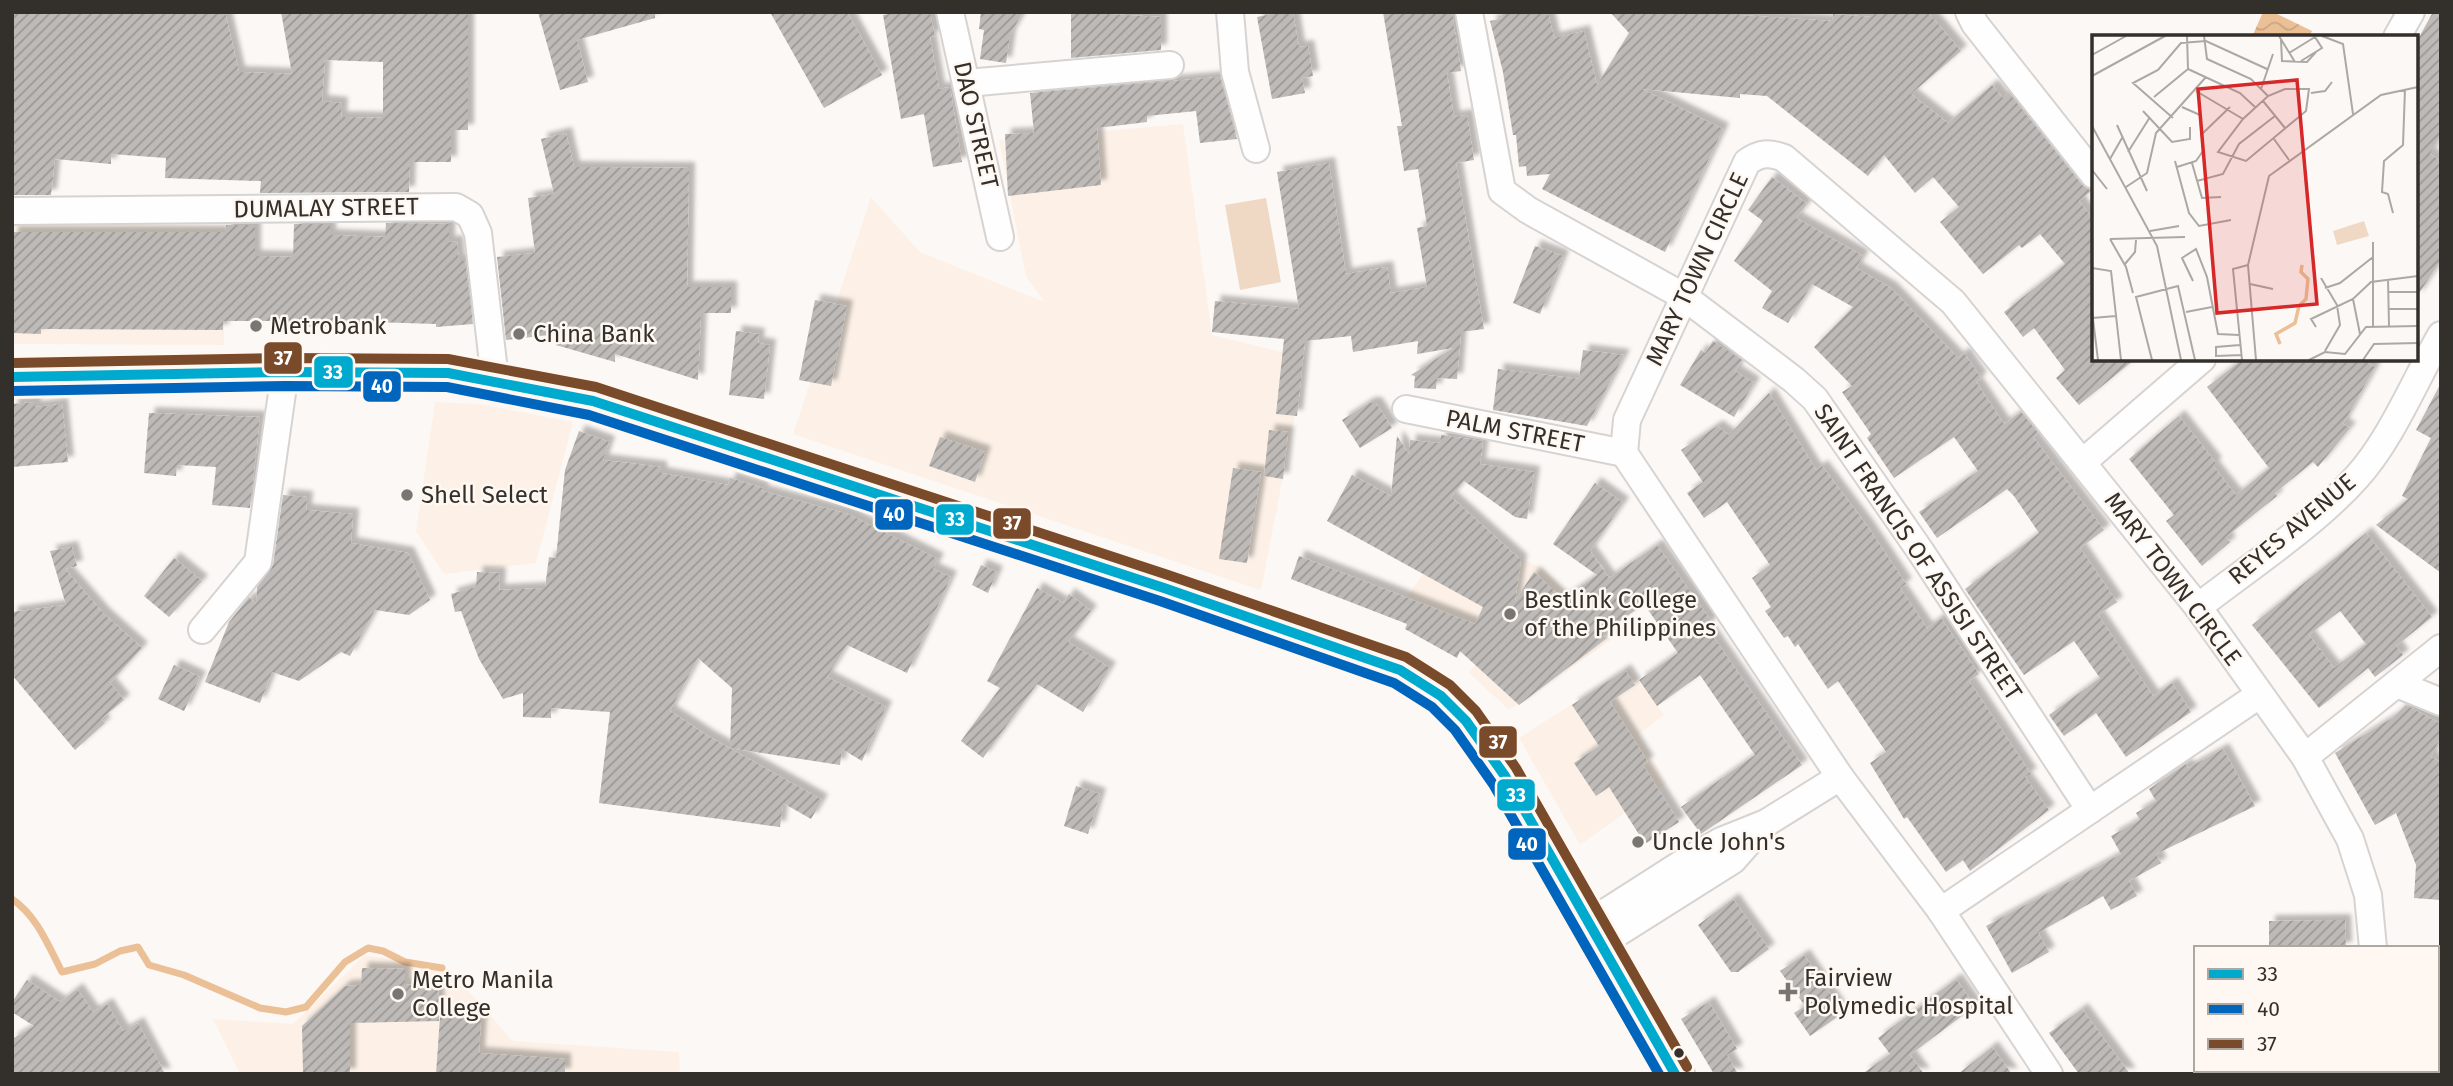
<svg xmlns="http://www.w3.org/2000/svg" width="2453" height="1086" viewBox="0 0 2453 1086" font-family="'Fira Sans',sans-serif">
  <defs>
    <pattern id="water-waves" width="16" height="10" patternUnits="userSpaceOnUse" patternTransform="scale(1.75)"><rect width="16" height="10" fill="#ebc097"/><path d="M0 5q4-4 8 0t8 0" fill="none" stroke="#caa582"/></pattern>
    <pattern id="building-hatch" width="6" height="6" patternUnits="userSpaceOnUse" patternTransform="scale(1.75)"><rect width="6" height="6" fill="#bebab7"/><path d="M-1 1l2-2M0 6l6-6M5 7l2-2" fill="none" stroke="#9b9895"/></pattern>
    <filter id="shadow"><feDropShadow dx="6" dy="-6" stdDeviation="2" flood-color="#0004"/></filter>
  </defs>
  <rect width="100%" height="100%" fill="#fcf8f5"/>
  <g fill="#fdf1e7">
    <path d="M1183 124 1212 335 1306 358 1261 590 793 434 871 197 920 252 1045 302 1026 277 999 140Z"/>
    <path d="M12 225H224V345L12 344Z"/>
    <path d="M435 402 480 404 573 422 536 563 444 574 416 531Z"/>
    <path d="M1456 529 1544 569 1611 640 1509 710 1469 673 1487 650 1405 599Z"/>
    <path d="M1628 668 1664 715 1638 735 1667 783 1580 845 1519 738Z"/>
    <path d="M365 955 449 969 513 1041 679 1052 680 1074H240L213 1019 293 1024Z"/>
  </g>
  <path fill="#f0d9c4" d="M1266 198 1281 282 1240 290 1225 205Z"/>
  <path fill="url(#water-waves)" d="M2263 12H2273L2312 31 2309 37H2252Z"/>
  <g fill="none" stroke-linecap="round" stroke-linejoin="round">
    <path stroke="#ebc097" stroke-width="7" d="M12 899C37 916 48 945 62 972L95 964 120 951 138 947 149 965 184 975 260 1008 286 1012 306 1007 345 962 368 948 383 951 405 962 442 968"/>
  </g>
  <g fill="url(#building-hatch)" fill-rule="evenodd" filter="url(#shadow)">
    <path d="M12 12H225L239 72 292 74 281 12H468V130H451V162H410L409 192 260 193 261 181 165 178 166 158 111 154V164L55 159 51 195H12ZM325 60 383 62V118L341 117 342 103 322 101Z"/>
    <path d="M538 12H655V18L577 40 588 82 560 90Z"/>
    <path d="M770 12H847L882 75 824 108Z"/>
    <path d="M899 12H930L935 36 930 37 939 89 950 87 962 162 933 167 924 114 901 119 883 15Z"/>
    <path d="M981 12H1023L1010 35 1006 63 980 59 984 30 979 29Z"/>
    <path d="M1071 12 1161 17V50L1071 58Z"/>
    <path d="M1281 12H1293L1299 47 1308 46 1313 76 1302 78 1305 93 1272 99 1257 17Z"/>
    <path d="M1383 12H1452L1461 71 1447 73 1454 117 1467 115 1474 160 1456 163 1484 329 1461 332 1457 379 1437 378 1436 389 1414 388 1415 376 1411 375 1453 348 1417 354 1418 341 1353 352 1351 336 1305 341 1297 416 1276 414 1284 339 1212 332 1215 301 1299 309 1277 172 1329 163 1346 274 1387 267 1391 293 1427 287 1417 228 1427 226 1418 169 1404 171 1397 126H1402Z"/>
    <path d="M1502 12H1548L1554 38 1584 31 1597 85 1629 33 1610 12H1742L1739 15 1832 21 1833 14 1871 17V12H1928L1961 51 1911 94 1948 123 1992 85 2003 98 2009 93 2082 185 2091 191 2079 201 2094 220V359H2135L2079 405 2056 378 2065 370 2034 328 2023 337 2004 312 2065 264 2040 234 2022 248 2019 245 1983 274 1940 222 1959 207 1933 177 1915 193 1884 155 1868 176 1767 96 1740 94V98L1642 89 1723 129 1665 252 1542 189 1550 174 1527 176 1526 166 1519 167 1516 135H1513L1503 72 1490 21 1503 18Z"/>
    <path d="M2433 12H2441V134L2430 154 2441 161V260L2416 298V43Z"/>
    <path d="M1220 77 1237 139 1200 143 1196 111 1147 116V122L1097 128 1101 185 1008 196 1005 134 1034 133 1030 93Z"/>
    <path d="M566 133 574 167 689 168 687 287H731V313H701L698 380 615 354V362L556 345 557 334 506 340 497 257 535 253 528 198 554 194 541 139Z"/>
    <path d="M1772 177 1807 204 1796 218 1863 256 1856 268 1891 288 1958 358 1964 353 1981 378 1976 382 2004 424 2021 412 2038 433 2033 437 2104 530 2080 548 2117 602 2098 615 2153 696 2172 683 2191 712 2126 757 2096 713 2064 736 2049 715 2100 678 2074 641 2024 675 1965 589 2039 533 2014 496 2007 489 1937 538 1919 512 1978 471 1954 437 1894 478 1867 438 1871 434 1842 392 1852 386 1814 347 1853 307 1812 284 1788 323 1762 308 1772 291 1734 261 1763 221 1748 210Z"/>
    <path d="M386 223 449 224V242L457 241 459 261H465L473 324 436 327V324L373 322V325L326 324V327L277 326V321H223V330L41 329V334L12 333V232H226V225H255V256L293 257 294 224H330V235L385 237Z"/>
    <path d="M1535 246 1563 256 1540 314 1513 303Z"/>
    <path d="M815 300 847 306 831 386 799 380Z"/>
    <path d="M736 331 759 334 758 343 770 345 764 399 729 395Z"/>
    <path d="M1713 341 1742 360 1735 371 1754 383 1734 417 1680 385 1701 350 1705 353Z"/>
    <path d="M1583 350 1624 355 1587 426 1493 410 1498 369 1579 379Z"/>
    <path d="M2243 359H2361L2375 367 2343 424 2350 428 2318 467 2313 462 2275 493 2277 496 2226 537 2230 542 2202 566 2166 521 2174 515 2129 459 2179 416 2216 463 2213 466 2236 495 2269 468 2207 387Z"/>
    <path d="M2441 383V573L2376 525 2408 499 2402 496 2431 438 2416 430Z"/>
    <path d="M1769 393 1816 470 1822 466 1868 527 1906 584 1900 588 1927 628 1941 618 1979 674 1969 681 2031 774 2025 777 2049 810 1970 871 1963 860 1946 872 1907 817 1904 819 1870 763 1886 752 1838 681 1828 689 1798 644 1795 647 1788 636 1784 638 1765 611 1771 607 1752 578 1770 565 1727 502 1704 518 1687 493 1703 482 1681 450 1717 426 1729 435Z"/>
    <path d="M35 402V407L62 404 68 462 12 467V404Z"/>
    <path d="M1369 403H1376L1392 428 1360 448 1342 420Z"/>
    <path d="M149 413 260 417 250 508 212 505 216 467 177 465 176 476 144 473Z"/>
    <path d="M1269 430 1288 432 1283 479 1264 476Z"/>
    <path d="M579 431 609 442 603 460 661 467V473L728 485 730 478 763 488 762 491 848 514 938 559 933 569 951 577 907 673 847 645 827 677 886 707 862 761 842 749 840 765 730 748 732 688 698 658 670 711 708 736 822 800 811 819 783 803 780 827 599 803 610 712 551 708V718L523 717V693L503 699 479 659 461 611 455 612 451 594 476 587 477 572 500 573 499 590 545 588 549 557 556 558 565 470Z"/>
    <path d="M1441 435 1483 441 1480 464 1534 472 1527 519 1515 517 1464 481 1451 497 1521 560 1515 601 1534 572 1563 599 1597 575 1553 544 1595 483 1623 503 1590 551 1609 578 1657 545 1712 622 1706 626 1802 765 1701 834 1681 807 1755 755 1700 675 1657 706 1639 680 1678 653 1644 604 1602 634 1607 638 1519 705 1460 651 1457 658 1405 629 1407 624 1291 579 1299 556 1475 624 1483 607 1327 521 1352 475 1391 496 1397 436 1409 454 1410 440 1440 443Z"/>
    <path d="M940 437 985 452 975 482 929 466Z"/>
    <path d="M1233 468 1261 472 1247 563 1219 559Z"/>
    <path d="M283 495 307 497 306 510 353 514 351 543 408 553 430 600 409 615 375 610 350 656 341 652 299 681 272 672 260 703 205 682 229 622 249 597 256 604 257 587 273 565Z"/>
    <path d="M2366 533 2432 617 2396 646 2403 655 2375 677 2368 668 2319 708 2252 625ZM2340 611 2366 644 2334 668 2309 635Z"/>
    <path d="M72 547 77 566 65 569 104 614 142 648 110 683 124 700 101 719 105 723 75 750 12 675V612L66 605 50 551Z"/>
    <path d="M174 558 202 581 169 617 144 596Z"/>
    <path d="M981 565 997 572 988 593 972 585Z"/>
    <path d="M1037 588 1063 603 1069 594 1091 611 1068 642 1110 668 1083 712 1037 684 983 758 961 741 1000 688 987 681Z"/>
    <path d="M174 665 200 677 184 711 158 699Z"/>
    <path d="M1625 670 1635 685 1610 702 1648 762 1643 765 1679 822 1645 844 1609 787 1596 796 1574 763 1599 746 1572 705Z"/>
    <path d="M2406 705 2441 724V737L2431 757 2441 762V900L2414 898 2416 865 2396 813 2375 825 2335 753 2392 718Z"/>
    <path d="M2223 749 2255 806 2156 854 2161 863 2129 881 2137 896 2111 910 2103 896 2038 933 2049 952 2012 973 1986 926 2121 854 2111 836 2140 820 2136 813 2156 801 2149 789 2186 764 2188 768Z"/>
    <path d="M1076 786 1100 794 1088 834 1064 826Z"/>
    <path d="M1733 899 1769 949 1738 972H1731L1698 925Z"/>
    <path d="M2345 920 2346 948H2269V921Z"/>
    <path d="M1804 955 1843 1013 1810 1036 1794 1013 1805 1006 1780 971Z"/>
    <path d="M362 968 405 969V985L438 984 439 1021 350 1023V1074H303L302 1026 345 986 361 985Z"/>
    <path d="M1956 979 1975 1006 1910 1055 1924 1074H1862L1890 1054 1878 1038Z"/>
    <path d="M27 980 60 1002 77 989 93 1012 107 1004 123 1031 138 1023 165 1074H12V1039L34 1026 12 1012V1002Z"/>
    <path d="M1709 1002 1737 1049 1727 1055 1738 1074H1714L1681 1019Z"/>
    <path d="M2082 1009 2130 1074H2079L2049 1033Z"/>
    <path d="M440 1017 481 1020 479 1053 565 1059V1074H436Z"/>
    <path d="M1992 1047 2012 1074H1958Z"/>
  </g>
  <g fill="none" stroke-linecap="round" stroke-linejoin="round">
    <defs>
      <g id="minor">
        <path d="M950 12 1000 237"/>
        <path d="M1230 12 1235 72 1256 149"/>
        <path d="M1469 12 1502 191 1528 210 1683 296 1794 380 1815 399 1921 552 2090 810"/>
        <path d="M1969 12 1975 24 2094 175"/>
        <path d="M2397 37 2411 12"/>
        <path d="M967 83 1170 65"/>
        <path d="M12 211 456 207 470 215 478 233 495 380"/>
        <path d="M1406 409 1624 453"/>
        <path d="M2083 462 2202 359"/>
        <path d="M2198 607C2248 568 2314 525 2356 478 2391 440 2415 380 2441 335"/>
        <path d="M202 630 258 562 285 372"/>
        <path d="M2397 684 2441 702"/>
        <path d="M2305 757 2441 648"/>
        <path d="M1941 911 2259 695"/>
        <path d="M1589 923 1689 859 1721 841 1766 823 1840 777"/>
        <path d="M1600 944 1733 860 1762 827"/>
        <path d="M2049 1074 1941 911 1840 777 1624 453 1627 420 1747 162C1760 153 1769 152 1784 158L1953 302 2198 607 2305 757 2350 839 2368 895 2373 948"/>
        <path d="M2371 1074V1070"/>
      </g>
      <path id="primary" d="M12 377 285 372 448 373 593 401 1164 588 1400 670 1441 696 1466 721 1505 776 1675 1074"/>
    </defs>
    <use href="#minor" stroke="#d7d3d0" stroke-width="30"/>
    <use href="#primary" stroke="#d7d3d0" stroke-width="42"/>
    <use href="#minor" stroke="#fffefe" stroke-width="26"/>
    <use href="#primary" stroke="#fffefe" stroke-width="38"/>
    <defs>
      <path id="bus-1" d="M12 377 285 372 448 373 593 401 1164 588 1400 670 1441 696 1466 721 1505 776 1675 1074"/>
      <path id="bus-2" d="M12 391 285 386 447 387 589 415 1160 601 1394 683 1432 707 1455 730 1493 784 1659 1074"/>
      <path id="bus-3" d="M12 363 285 358 448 359 596 387 1168 575 1406 657 1450 685 1476 711 1516 768 1687 1067"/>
    </defs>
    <use href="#bus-1" stroke="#fff8f2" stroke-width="16"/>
    <use href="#bus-2" stroke="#fff8f2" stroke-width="16"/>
    <use href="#bus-3" stroke="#fff8f2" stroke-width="16"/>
    <use href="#bus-1" stroke="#00a9ce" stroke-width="10"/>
    <use href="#bus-2" stroke="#0065bd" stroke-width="10"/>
    <use href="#bus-3" stroke="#7a4b2a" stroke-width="10"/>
  </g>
  <g fill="#797572" stroke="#fff8f2" stroke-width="2.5">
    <circle cx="256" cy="326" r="7"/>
    <circle cx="519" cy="334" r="7"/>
    <circle cx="407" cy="495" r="7"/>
    <circle cx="1510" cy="614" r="7"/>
    <circle cx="1638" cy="842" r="7"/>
    <path d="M1784.5 981.5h7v7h7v7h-7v7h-7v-7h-7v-7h7z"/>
    <circle cx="398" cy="994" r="7"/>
  </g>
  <circle fill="#332f2b" stroke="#fff8f2" stroke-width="2.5" cx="1679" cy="1053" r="6"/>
  <g text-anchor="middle" stroke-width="5" stroke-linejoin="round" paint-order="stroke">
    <g font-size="24" fill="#332f2b" stroke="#fff8f2">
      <text transform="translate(976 125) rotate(77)" y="8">DAO STREET</text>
      <text transform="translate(326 208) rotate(-1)" y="8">DUMALAY STREET</text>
      <text transform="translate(1697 269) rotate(-65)" y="8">MARY TOWN CIRCLE</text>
      <text transform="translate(1515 431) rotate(11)" y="8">PALM STREET</text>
      <text transform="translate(2292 529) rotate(-40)" y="8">REYES AVENUE</text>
      <text transform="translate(1918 552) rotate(56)" y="8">SAINT FRANCIS OF ASSISI STREET</text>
      <text transform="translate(2173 579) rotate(53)" y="8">MARY TOWN CIRCLE</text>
    </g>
    <g font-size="24" fill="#332f2b" stroke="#fff8f2" text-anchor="start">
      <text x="270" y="334">Metrobank</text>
      <text x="533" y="342">China Bank</text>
      <text x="421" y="503">Shell Select</text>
      <text x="1524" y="608">Bestlink College<tspan x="1524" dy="28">of the Philippines</tspan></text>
      <text x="1652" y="850">Uncle John's</text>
      <text x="1804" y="986">Fairview<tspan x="1804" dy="28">Polymedic Hospital</tspan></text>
      <text x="412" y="988">Metro Manila<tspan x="412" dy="28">College</tspan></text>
    </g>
  </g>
  <g transform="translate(2092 35)">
    <rect width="326" height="326" fill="#fcf8f5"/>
    <path d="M272 186 277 201 245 210 241 196Z" fill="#f0d9c4"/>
    <path fill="none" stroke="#ebc097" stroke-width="3.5" d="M188 309 184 299 203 288 207 271 214 264 216 244 209 237 210 230"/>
    <path fill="none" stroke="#aca8a4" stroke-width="2" d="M95 1 96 34M112 1 115 24 159 44 176 61M187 1 203 27M230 1 251 9 261 79M189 5 190 26 215 27 224 17M197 18 223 2M0 20 34 1M209 26 230 13 223 2M96 34 148 58 163 72M0 41 73 1M169 54 181 19M193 54H217L214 76 154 126 126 117 151 84 176 61ZM104 56 151 84M219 58 233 56 240 47M62 62 96 34M171 66 193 93M51 76 80 107 98 104V92M81 83 41 48 66 35 89 8 114 6 175 34M25 90 55 156M0 91 65 211 89 325M110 99 138 72M182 104 197 125M36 117 58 82M18 124 30 103M83 126 97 178 107 191 139 185M100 128 110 163 129 162M85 132 104 126 111 116 108 80 90 72M0 135 15 154M105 146 131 139 147 109 183 81M34 152 55 138 64 98 114 42M301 178 296 159 290 157 292 126 311 110 313 54M58 196 87 191M18 204 93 202M18 204 34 232 41 258M281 207V292M33 229 43 217 44 205M0 233 19 236 29 325M229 243 245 270 248 290 233 316M296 244 297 291M101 246 90 223 104 214 115 242 126 299 147 300M158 249 181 254M233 253 248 248 281 222M297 257H326M261 264 268 299M297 274H326M0 276 6 325M94 277 120 272M0 283 24 281M224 292 219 284 261 264 279 247 326 241M148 310 124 312V321L150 320M60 325 44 262 86 251 103 325M150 325 141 234 156 230M164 325 156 230 177 141 289 60 326 52M217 325 233 317 253 319 274 292 326 291M271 325 282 309 326 308"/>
    <path fill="#d62828" fill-opacity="0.15" stroke="#d62828" stroke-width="3.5" d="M205 45 225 269 125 278 106 54Z"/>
    <rect width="326" height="326" fill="none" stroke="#332f2b" stroke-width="3.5"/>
  </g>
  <g stroke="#fff8f2" stroke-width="2.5">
    <rect x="263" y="341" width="40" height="34" rx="7" fill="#7a4b2a"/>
    <rect x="313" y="355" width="41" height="34" rx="7" fill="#00a9ce"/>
    <rect x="362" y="370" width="40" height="33" rx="7" fill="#0065bd"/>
    <rect x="874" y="498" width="40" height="33" rx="7" fill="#0065bd"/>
    <rect x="935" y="503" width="40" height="33" rx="7" fill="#00a9ce"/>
    <rect x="992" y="507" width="40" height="33" rx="7" fill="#7a4b2a"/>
    <rect x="1478" y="725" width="40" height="34" rx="7" fill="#7a4b2a"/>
    <rect x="1496" y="778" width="40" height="34" rx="7" fill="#00a9ce"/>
    <rect x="1507" y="827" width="40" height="34" rx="7" fill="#0065bd"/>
  </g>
  <g font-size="19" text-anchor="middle" font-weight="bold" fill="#fff">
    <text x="283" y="365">37</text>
    <text x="333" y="379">33</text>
    <text x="382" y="393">40</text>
    <text x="894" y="521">40</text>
    <text x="955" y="526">33</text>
    <text x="1012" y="530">37</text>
    <text x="1498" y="749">37</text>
    <text x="1516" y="802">33</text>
    <text x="1527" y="851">40</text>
  </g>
  <rect width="2453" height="1086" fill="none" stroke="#332f2b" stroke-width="28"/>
  <rect x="2194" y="946" width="245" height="126" fill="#fff8f2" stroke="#ada8a2" stroke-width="2"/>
  <rect x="2208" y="969" width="35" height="10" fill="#00a9ce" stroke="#ada8a2" stroke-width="2"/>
  <text x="2257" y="981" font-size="21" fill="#332f2b">33</text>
  <rect x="2208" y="1004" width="35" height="10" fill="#0065bd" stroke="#ada8a2" stroke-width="2"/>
  <text x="2257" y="1016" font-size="21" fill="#332f2b">40</text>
  <rect x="2208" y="1039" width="35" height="10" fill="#7a4b2a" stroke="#ada8a2" stroke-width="2"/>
  <text x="2257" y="1051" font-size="21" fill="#332f2b">37</text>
</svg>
